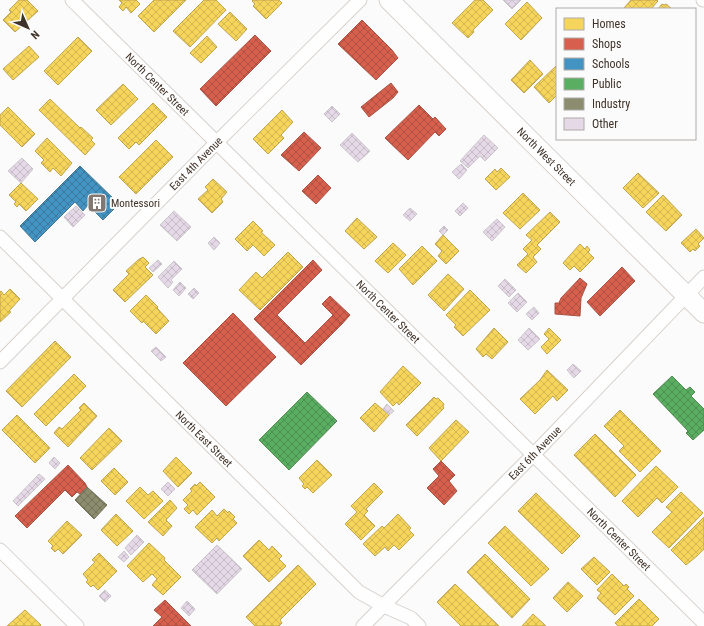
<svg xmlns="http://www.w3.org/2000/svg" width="704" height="626" viewBox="0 0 704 626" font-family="'Roboto Condensed',sans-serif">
  <defs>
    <pattern id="homes-cross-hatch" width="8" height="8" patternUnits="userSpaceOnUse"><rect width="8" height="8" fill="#f6d55c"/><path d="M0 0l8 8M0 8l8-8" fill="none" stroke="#d4b750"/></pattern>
    <pattern id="shops-cross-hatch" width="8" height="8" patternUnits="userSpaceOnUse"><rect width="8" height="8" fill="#d6604d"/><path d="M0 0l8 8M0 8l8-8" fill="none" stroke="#af5040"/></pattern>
    <pattern id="schools-cross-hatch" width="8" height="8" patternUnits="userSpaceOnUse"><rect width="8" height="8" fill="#4393c3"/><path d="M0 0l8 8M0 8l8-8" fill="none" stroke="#39799e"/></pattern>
    <pattern id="public-cross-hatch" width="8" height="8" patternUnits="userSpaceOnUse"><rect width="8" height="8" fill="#5aae61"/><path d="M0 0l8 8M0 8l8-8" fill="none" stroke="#4c8e50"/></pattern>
    <pattern id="industry-cross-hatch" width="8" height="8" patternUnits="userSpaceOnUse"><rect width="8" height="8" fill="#8c8c6e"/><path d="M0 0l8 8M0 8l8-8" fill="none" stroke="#74735a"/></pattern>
    <pattern id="building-cross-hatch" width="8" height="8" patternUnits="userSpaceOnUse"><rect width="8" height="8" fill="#e5d8e7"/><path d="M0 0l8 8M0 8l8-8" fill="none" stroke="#c6bac6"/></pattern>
  </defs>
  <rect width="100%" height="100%" fill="#fbfbfb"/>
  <g fill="url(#homes-cross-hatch)" stroke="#bfa44c">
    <path d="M19 0H27L38 11 15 32 3 20 11 12 9 10Z"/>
    <path d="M119 0H136L140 4 131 13 126 7 123 11 119 7 122 3Z"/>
    <path d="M154 0H186L154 32 138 16Z"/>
    <path d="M204 0H216L226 10 190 47 173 31Z"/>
    <path d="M253 0H279L282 3 266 19 253 6 255 4 252 1Z"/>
    <path d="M475 0H483L493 10 473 30 474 32 468 38 452 23Z"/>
    <path d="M631 0H657L658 1 651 9H626L624 8Z"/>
    <path d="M527 2 542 18 521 40 505 24Z"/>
    <path d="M662 4 664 5 666 4 672 9H658Z"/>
    <path d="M230 12 247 29 236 41 218 24Z"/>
    <path d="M207 36 217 47 201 63 190 53Z"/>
    <path d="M78 37 92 51 58 85 44 71Z"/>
    <path d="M29 46 39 57 13 80 3 69Z"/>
    <path d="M530 60 543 74 524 93 511 80Z"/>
    <path d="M557 65V95L549 103 534 87Z"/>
    <path d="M123 84 138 99 111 125 96 110Z"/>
    <path d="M50 99 80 128 81 127 93 138 91 140 95 144 85 155 39 110Z"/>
    <path d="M153 103 167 117 139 145 136 142 129 149 118 138Z"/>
    <path d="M8 107 35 134 22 147 0 125V115Z"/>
    <path d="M282 110 293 122 281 135 284 138 268 154 253 139Z"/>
    <path d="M47 138 72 163 61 176 53 168 50 172 41 163 44 160 35 151Z"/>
    <path d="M156 140 173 157 136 194 119 177Z"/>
    <path d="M501 168 510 177 496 190 485 179 495 169 497 172Z"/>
    <path d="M638 173 659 193 643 208 623 188Z"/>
    <path d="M213 179 227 192 221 199 223 202 212 213 198 199 208 190 205 187Z"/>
    <path d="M21 183 38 199 26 211 19 204 17 207 14 204 16 202 9 195Z"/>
    <path d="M523 193 540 210 520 229 503 213Z"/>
    <path d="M663 195 682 215 666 231 646 212Z"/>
    <path d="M550 212 560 222 537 245 541 249 533 257 537 262 526 273 517 265 528 254 523 249 532 240 526 235Z"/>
    <path d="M357 218 377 237 364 249 345 231Z"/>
    <path d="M253 221 263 231 261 232 275 245 264 256 253 245 247 251 235 239Z"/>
    <path d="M696 229 704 238 698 244 700 246 695 251 693 249 690 252 681 243Z"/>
    <path d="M443 235 459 251 446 264 438 256 442 251 435 244Z"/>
    <path d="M393 243 406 255 388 273 375 261Z"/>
    <path d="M580 244 585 249 587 246 590 250 588 252 594 258 580 272 574 266 570 270 563 263Z"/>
    <path d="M422 246 437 261 413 285 399 269Z"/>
    <path d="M288 252 303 267 260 310 239 290 256 272 262 278Z"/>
    <path d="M143 257 149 263 145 267 153 275 125 302 113 290 129 274 126 271 138 260Z"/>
    <path d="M448 274 464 289 444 311 428 295Z"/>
    <path d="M10 289 20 299 9 311 11 312 0 322V292L1 291 4 295Z"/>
    <path d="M470 290 490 310 463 336 454 327 456 325 446 315Z"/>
    <path d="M146 295 158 307 157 308 169 321 156 334 143 321 142 323 130 311Z"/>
    <path d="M494 328 508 342 492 359 486 354 483 357 476 349Z"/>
    <path d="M549 328 561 340 547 354 541 347 549 339 544 334Z"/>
    <path d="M55 341 71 357 22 407 6 391Z"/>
    <path d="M403 366 421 383 399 405 397 402 393 406 380 392Z"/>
    <path d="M547 370 568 390 557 401 553 396 535 414 520 399 540 380Z"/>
    <path d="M74 374 86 386 46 426 34 414Z"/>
    <path d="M434 397 436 399 438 398 444 404 443 406 444 408 417 436 406 425Z"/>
    <path d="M84 403 97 416 68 447 54 433 59 427 62 429 81 410 79 408Z"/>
    <path d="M375 403 389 415 374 432 360 418Z"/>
    <path d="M620 410 661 451 640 472 619 451 624 446 604 426Z"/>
    <path d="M17 415 50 448 35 463 2 430Z"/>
    <path d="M456 420 469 432 441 461 429 448Z"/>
    <path d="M109 428 122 441 92 470 80 458Z"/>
    <path d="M595 434 636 475 615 497 574 455Z"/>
    <path d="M176 457 192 473 178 487 163 471Z"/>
    <path d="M317 460 332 475 313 493 307 487 305 489 302 486 304 484 299 478Z"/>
    <path d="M656 466 678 487 662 503 657 498 638 517 622 501Z"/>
    <path d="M114 468 128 482 115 495 101 481Z"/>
    <path d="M200 482 215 497 197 515 193 510 189 514 184 509 188 505 183 500 192 491 190 489 195 484 196 486Z"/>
    <path d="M374 483 383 492 366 509 368 511 364 515 375 526 361 540 345 524 357 512 351 506Z"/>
    <path d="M140 487 148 495 153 491 163 501 144 519 126 501Z"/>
    <path d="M681 492 703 513 669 548 652 532 672 512 666 507Z"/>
    <path d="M536 493 580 536 562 554 518 511Z"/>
    <path d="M170 500 177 508 166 520 172 526 163 536 148 522Z"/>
    <path d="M224 509 228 513 229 511 235 517 233 519 237 523 219 541 217 538 212 543 195 527 212 510 217 516Z"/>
    <path d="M116 514 133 531 117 546 101 530Z"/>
    <path d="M398 514 411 528 409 530 414 535 399 550 394 545 388 551 385 547 375 556 363 544 382 526 384 528Z"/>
    <path d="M704 517V549L697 556 686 565 671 550Z"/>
    <path d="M67 521 82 535 63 554 58 549 55 552 51 548 53 546 48 541Z"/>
    <path d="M505 526 549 569 531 586 488 543Z"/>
    <path d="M259 540 269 550 272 546 282 556 279 559 286 566 269 582 243 556Z"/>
    <path d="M149 543 165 558 164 560 181 577 163 595 152 585 157 579 152 574 143 582 127 566Z"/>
    <path d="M99 553 117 571 98 590 93 585 91 587 86 582 88 580 83 574 95 562 92 560Z"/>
    <path d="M485 554 530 599 512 618 467 572Z"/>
    <path d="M594 557 610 572 597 585 581 569Z"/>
    <path d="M298 565 316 584 280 620 282 623 279 626H255L246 617Z"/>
    <path d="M612 574 624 586 626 584 629 587 627 589 634 596 615 615 597 598 601 593 597 590Z"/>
    <path d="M568 582 583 596 567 612 553 598Z"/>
    <path d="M455 584 499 626H461L437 602Z"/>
    <path d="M639 599 659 619 652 626H618L615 623Z"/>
    <path d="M25 610 41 625 40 626H7Z"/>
    <path d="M533 614 546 626H522Z"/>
  </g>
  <g fill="url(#shops-cross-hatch)" stroke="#a95242">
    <path d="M362 20 392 50 398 58 376 80 338 44Z"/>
    <path d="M255 35 271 51 216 106 200 89Z"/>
    <path d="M391 83 398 92 393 98 369 117 361 107Z"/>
    <path d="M419 105 433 119 435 117 446 129 439 136 435 132 408 160 385 138Z"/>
    <path d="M304 132 321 148 299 171 281 155Z"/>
    <path d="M318 175 331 188 316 204 302 191Z"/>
    <path d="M313 260 322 270 277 315 305 343 333 315 342 324 301 365 254 319Z"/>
    <path d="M622 267 635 281 600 316 587 302Z"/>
    <path d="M580 278 587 284 581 298 580 316 555 314V303H559L561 298Z"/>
    <path d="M330 296 350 315 342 324 322 304Z"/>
    <path d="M233 313 276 357 226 406 183 363Z"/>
    <path d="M441 461 455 475 449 481 457 491 444 505 427 488 439 476 433 469Z"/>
    <path d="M68 465 85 483 87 487 80 494 77 492 72 497 65 490 27 528 15 516Z"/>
    <path d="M165 600 191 626H153L162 617 154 610Z"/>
  </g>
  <path fill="url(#schools-cross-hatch)" stroke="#427694" d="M80 166 119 204 103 220 88 205 83 211 75 202 35 242 20 226Z"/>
  <g fill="url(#public-cross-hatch)" stroke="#528950">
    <path d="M672 376 686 390 690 387 695 392 691 396 704 409V430L693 440 686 433 688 431 653 394Z"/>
    <path d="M307 392 337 421 289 470 259 440Z"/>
  </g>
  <path fill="url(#industry-cross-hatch)" stroke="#757159" d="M87 487 107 505 94 519 75 500Z"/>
  <g fill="url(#building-cross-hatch)" stroke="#cac5cb">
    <path d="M503 0H521L512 9Z"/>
    <path d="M332 106 340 114 332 122 324 114Z"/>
    <path d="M352 133 370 151 358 162 340 145Z"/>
    <path d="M484 135 498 148 485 161 480 156 468 168 460 161Z"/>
    <path d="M22 158 33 169 21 183 8 171Z"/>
    <path d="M461 164 467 170 459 179 452 172Z"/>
    <path d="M463 203 468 208 460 216 455 211Z"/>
    <path d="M76 206 85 215 73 227 64 217Z"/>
    <path d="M410 208 417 214 410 221 403 215Z"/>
    <path d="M174 211 191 227 177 241 160 225Z"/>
    <path d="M497 219 505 227 492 241 483 232Z"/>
    <path d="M444 226 448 230 443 235 439 231Z"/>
    <path d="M214 237 220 243 214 250 208 243Z"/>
    <path d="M158 260 162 264 153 272 149 268Z"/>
    <path d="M174 261 182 269 171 280 173 282 168 288 158 277Z"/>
    <path d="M505 279 516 290 509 297 498 286Z"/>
    <path d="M180 282 186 288 179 296 173 290Z"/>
    <path d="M194 288 199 293 193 299 188 294Z"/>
    <path d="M518 293 527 302 517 312 508 303Z"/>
    <path d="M534 307 539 313 532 320 526 314Z"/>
    <path d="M529 328 540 339 528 350 518 340Z"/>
    <path d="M156 347 166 357 161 361 151 351Z"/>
    <path d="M573 364 581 371 574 378 567 370Z"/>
    <path d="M387 404 394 411 389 415 383 409Z"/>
    <path d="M54 457 60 463 55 469 49 463Z"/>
    <path d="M39 474 45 479 18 506 13 501Z"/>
    <path d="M168 482 175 489 168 496 161 489Z"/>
    <path d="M137 535 144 542 131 555 125 548Z"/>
    <path d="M217 545 242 569 217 594 192 570Z"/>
    <path d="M124 551 129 557 124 562 118 557Z"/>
    <path d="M105 590 111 596 105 602 99 596Z"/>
    <path d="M187 601 195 609 189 616 181 608Z"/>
  </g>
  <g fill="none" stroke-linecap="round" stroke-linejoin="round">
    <defs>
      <g id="street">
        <path id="s1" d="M72 0 704 623"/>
        <path d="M703 0H704"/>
        <path id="s2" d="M0 237 359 592 384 606 411 618 419 626"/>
        <path id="s3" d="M0 362 216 143 360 0"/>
        <path d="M0 550 77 626"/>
        <path id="s4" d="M363 626 534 454 704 277"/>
      </g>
      <g id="secondary">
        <path id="s5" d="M389 0 704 313"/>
      </g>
    </defs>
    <use href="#street" stroke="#d7d1cc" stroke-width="15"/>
    <use href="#secondary" stroke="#d7d1cc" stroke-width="21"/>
    <use href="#street" stroke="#fefefe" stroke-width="13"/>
    <use href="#secondary" stroke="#fefefe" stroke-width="19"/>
  </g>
  <defs>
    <symbol id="building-square" viewBox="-11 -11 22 22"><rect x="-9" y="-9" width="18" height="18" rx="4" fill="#817872" stroke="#fbfbfb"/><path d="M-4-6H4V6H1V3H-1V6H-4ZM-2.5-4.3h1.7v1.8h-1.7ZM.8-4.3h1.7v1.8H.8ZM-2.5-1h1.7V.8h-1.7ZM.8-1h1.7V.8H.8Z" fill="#fff"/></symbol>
  </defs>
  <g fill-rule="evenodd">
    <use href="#building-square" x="86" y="192" width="22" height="22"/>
  </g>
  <g text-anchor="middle" stroke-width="4" stroke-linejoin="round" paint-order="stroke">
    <g font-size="11" fill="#3f3228" stroke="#fbfbfb">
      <text dy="4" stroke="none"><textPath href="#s1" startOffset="120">North Center Street</textPath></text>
      <text dy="4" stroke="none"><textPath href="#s5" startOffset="222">North West Street</textPath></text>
      <text dy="4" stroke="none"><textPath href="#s3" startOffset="279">East 4th Avenue</textPath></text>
      <text dy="4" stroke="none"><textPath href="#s1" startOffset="444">North Center Street</textPath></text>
      <text dy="4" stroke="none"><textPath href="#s2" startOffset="287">North East Street</textPath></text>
      <text dy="4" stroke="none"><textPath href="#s4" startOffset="244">East 6th Avenue</textPath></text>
      <text dy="4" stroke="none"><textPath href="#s1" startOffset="768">North Center Street</textPath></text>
    </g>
    <g font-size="11" fill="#3f3228" stroke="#fbfbfb" text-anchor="start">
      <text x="111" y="207">Montessori</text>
    </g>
  </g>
  <rect x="556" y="8" width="140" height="132" fill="#fbfbfb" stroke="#b0aba7"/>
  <rect x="564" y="18" width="20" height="12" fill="#f6d55c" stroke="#b0aba7"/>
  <text x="592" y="28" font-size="12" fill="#3f3228">Homes</text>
  <rect x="564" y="38" width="20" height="12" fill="#d6604d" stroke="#b0aba7"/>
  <text x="592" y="48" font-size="12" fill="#3f3228">Shops</text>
  <rect x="564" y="58" width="20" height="12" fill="#4393c3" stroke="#b0aba7"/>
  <text x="592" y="68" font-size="12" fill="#3f3228">Schools</text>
  <rect x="564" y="78" width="20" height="12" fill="#5aae61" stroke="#b0aba7"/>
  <text x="592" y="88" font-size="12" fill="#3f3228">Public</text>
  <rect x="564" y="98" width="20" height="12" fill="#8c8c6e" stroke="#b0aba7"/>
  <text x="592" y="108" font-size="12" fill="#3f3228">Industry</text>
  <rect x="564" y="118" width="20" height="12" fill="#e5d8e7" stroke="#b0aba7"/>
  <text x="592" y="128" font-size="12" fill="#3f3228">Other</text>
  <g transform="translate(28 28) rotate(135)" stroke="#fbfbfb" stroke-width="3" paint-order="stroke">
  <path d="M0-3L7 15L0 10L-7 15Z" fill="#3f3228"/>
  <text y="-6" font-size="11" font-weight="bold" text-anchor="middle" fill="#3f3228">N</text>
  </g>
</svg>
